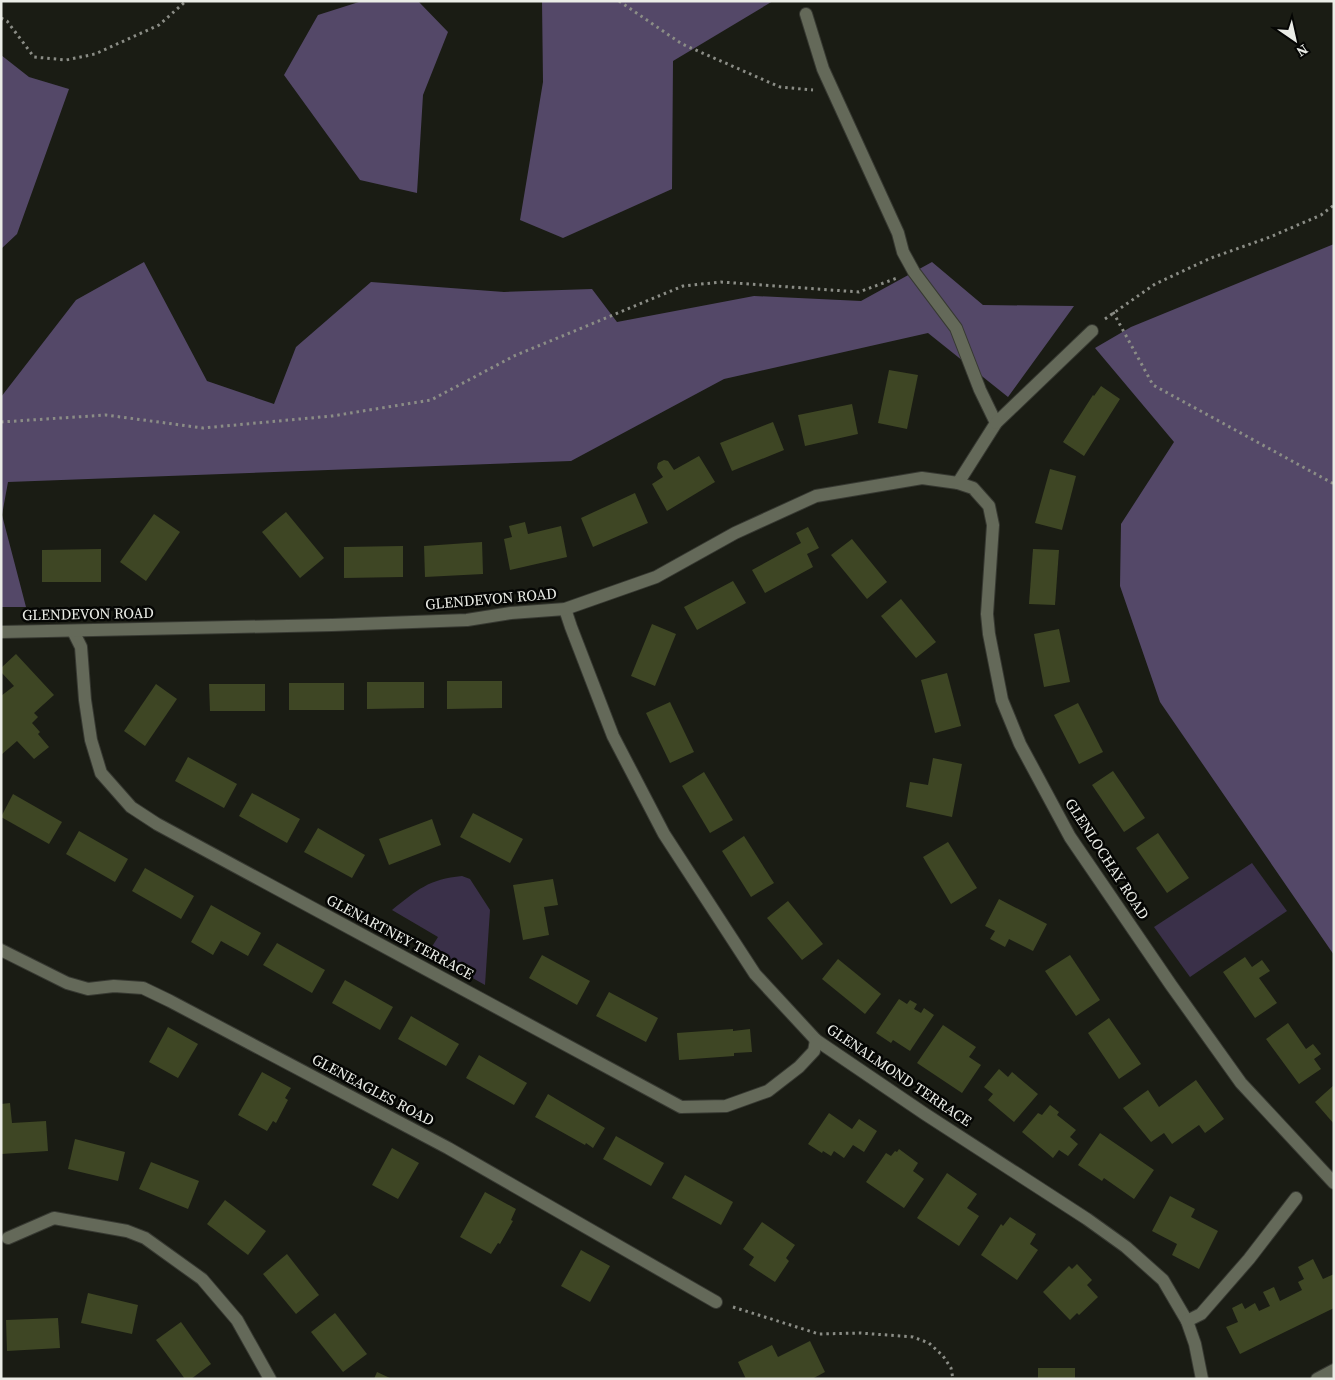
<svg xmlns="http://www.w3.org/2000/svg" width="1335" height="1380" viewBox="0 0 1335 1380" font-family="'Source Serif 4',serif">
  <rect width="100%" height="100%" fill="#1a1c14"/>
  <g fill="#3a3049">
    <path d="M1252 863 1287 911 1190 977 1154 927Z"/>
    <path d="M462 876 470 879 490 910 485 985 428 953 438 937 392 910C417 890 429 879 462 876Z"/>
  </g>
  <g fill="#544868">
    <path d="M362 1H418L448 32 423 95 417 193 360 180 284 75 318 15Z"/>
    <path d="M542 1H773L673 61 672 189 563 238 520 220 543 82Z"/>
    <path d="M1 55 29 77 69 89 17 234 1 249Z"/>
    <path d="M1334 244V955L1160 702 1120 586 1121 524 1174 442 1095 348 1131 327Z"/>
    <path d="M144 262 207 381 274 404 296 347 371 282 504 292 592 289 617 322 754 296 861 301 932 262 983 305 1074 306 1008 397 928 333 724 379 571 461 8 482 2 515 26 607H1V397L76 300Z"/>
  </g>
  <g fill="#3e4624">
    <path d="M889 370 918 375 907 429 878 423Z"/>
    <path d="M1101 386 1120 399 1084 456 1063 442 1093 395 1094 396Z"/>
    <path d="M852 404 858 434 805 446 798 415Z"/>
    <path d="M773 422 784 450 732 471 720 443Z"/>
    <path d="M699 456 715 482 667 511 652 484 663 477 657 468 658 463 664 460 668 461 674 470Z"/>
    <path d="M1050 469 1076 476 1062 530 1035 523Z"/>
    <path d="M635 493 648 523 593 547 581 518Z"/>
    <path d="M286 512 324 558 300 578 262 532Z"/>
    <path d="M154 514 180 532 146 581 120 562Z"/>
    <path d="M525 522 528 534 561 526 567 557 510 570 504 539 512 537 509 526Z"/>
    <path d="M808 527 819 548 807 554 813 567 765 593 752 570 801 543 796 533Z"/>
    <path d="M852 539 887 582 867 599 831 555Z"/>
    <path d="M482 542 483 574 425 577 424 546Z"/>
    <path d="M403 546V577L344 578V547Z"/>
    <path d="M101 549V582H42V550Z"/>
    <path d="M1033 549 1059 550 1055 605 1029 604Z"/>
    <path d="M733 581 746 603 697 630 684 607Z"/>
    <path d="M901 599 936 642 916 658 881 616Z"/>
    <path d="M652 624 676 634 655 686 631 676Z"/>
    <path d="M1059 629 1070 682 1044 687 1034 634Z"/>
    <path d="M16 654 54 695 34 713 38 717 32 723 40 732 38 734 49 747 34 759 17 741 1 755V696L14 686 1 672V668Z"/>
    <path d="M947 673 961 726 935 733 921 680Z"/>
    <path d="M447 681H502V708L447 709Z"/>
    <path d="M367 682H424V708L367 709Z"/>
    <rect x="289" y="683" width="55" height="27"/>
    <path d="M156 684 177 699 145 746 124 731Z"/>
    <path d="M209 684H265V711H210Z"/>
    <path d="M670 702 694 752 670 763 646 713Z"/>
    <path d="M1078 703 1103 752 1079 764 1054 715Z"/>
    <path d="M188 757 237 784 224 808 175 781Z"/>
    <path d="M933 758 962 764 952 817 906 807 910 782 928 785Z"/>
    <path d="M1113 771 1145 818 1124 832 1092 785Z"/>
    <path d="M704 772 733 820 710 833 682 786Z"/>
    <path d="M252 793 300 819 287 843 239 816Z"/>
    <path d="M13 794 62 822 49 844 1 817Z"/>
    <path d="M473 813 523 839 510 863 460 837Z"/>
    <path d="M432 819 441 845 389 865 379 839Z"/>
    <path d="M318 828 365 855 352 878 304 852Z"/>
    <path d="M79 831 128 859 115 882 66 854Z"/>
    <path d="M1158 833 1189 878 1167 893 1136 848Z"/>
    <path d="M744 836 774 883 751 897 722 851Z"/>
    <path d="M948 842 977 888 951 904 923 857Z"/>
    <path d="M145 868 194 896 181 919 132 891Z"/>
    <path d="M553 879 558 905 544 907 549 935 523 940 513 885Z"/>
    <path d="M999 899 1047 924 1033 951 1009 939 1005 947 990 939 995 931 985 926Z"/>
    <path d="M788 901 823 944 802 960 767 918Z"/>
    <path d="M211 905 261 933 248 956 221 941 213 955 191 942Z"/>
    <path d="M277 943 325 970 312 993 263 965Z"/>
    <path d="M542 955 590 981 577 1005 529 978Z"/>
    <path d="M1070 955 1100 1000 1076 1016 1045 971Z"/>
    <path d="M1245 957 1252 967 1262 960 1270 971 1259 978 1277 1003 1255 1018 1223 972Z"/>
    <path d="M838 959 881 994 865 1014 822 979Z"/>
    <path d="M345 980 393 1007 380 1030 332 1003Z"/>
    <path d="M609 992 658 1018 646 1042 596 1016Z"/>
    <path d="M899 999 907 1004 910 1000 917 1004 914 1009 921 1013 924 1008 934 1015 910 1051 893 1040 891 1043 876 1033Z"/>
    <path d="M411 1016 459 1044 446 1066 398 1039Z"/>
    <path d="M1109 1018 1141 1064 1119 1079 1088 1033Z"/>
    <path d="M1288 1023 1306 1049 1313 1044 1321 1054 1314 1059 1321 1069 1299 1084 1266 1039Z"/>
    <path d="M943 1025 976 1047 969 1057 981 1065 962 1093 917 1063Z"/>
    <path d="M168 1027 198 1044 178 1078 149 1062Z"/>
    <path d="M733 1029V1031L750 1029 752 1052 734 1053V1056L679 1060 677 1033Z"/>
    <path d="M479 1055 527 1083 514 1105 466 1078Z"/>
    <path d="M999 1069 1008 1077 1012 1072 1038 1094 1014 1122 988 1100 993 1094 984 1087Z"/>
    <path d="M262 1072 291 1088 285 1098 288 1100 276 1123 273 1121 267 1131 238 1115Z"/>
    <path d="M1196 1080 1224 1119 1205 1133 1199 1125 1172 1144 1164 1133 1151 1142 1123 1108 1148 1090 1159 1107Z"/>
    <path d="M1334 1085V1124L1315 1102Z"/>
    <path d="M548 1094 605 1128 593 1148 586 1143 585 1145 535 1117Z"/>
    <path d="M10 1103 12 1123 46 1121 48 1151 1 1154V1104Z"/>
    <path d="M1050 1105 1059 1112 1057 1115 1076 1130 1070 1137 1078 1144 1068 1156 1059 1150 1053 1158 1022 1132 1038 1113 1042 1115Z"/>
    <path d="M829 1113 852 1129 859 1119 877 1131 864 1152 853 1145 844 1158 834 1151 831 1156 823 1151 822 1153 808 1144Z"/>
    <path d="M1100 1133 1154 1170 1134 1199 1104 1178 1102 1181 1078 1165Z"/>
    <path d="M616 1136 664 1163 651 1186 603 1159Z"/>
    <path d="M75 1139 125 1152 118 1181 68 1169Z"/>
    <path d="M392 1148 419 1163 398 1199 372 1185Z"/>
    <path d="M899 1149 918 1163 913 1171 924 1179 904 1208 866 1182 886 1153 891 1156 895 1151 897 1152Z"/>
    <path d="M151 1162 199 1181 188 1209 139 1189Z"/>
    <path d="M947 1173 977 1194 967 1208 979 1216 959 1246 917 1218Z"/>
    <path d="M685 1175 733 1202 721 1225 672 1198Z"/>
    <path d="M485 1192 516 1209 511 1220 513 1221 500 1244 498 1243 491 1254 460 1237Z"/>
    <path d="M1170 1196 1195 1209 1191 1217 1218 1231 1199 1269 1172 1255 1177 1244 1152 1231Z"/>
    <path d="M225 1200 266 1231 248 1255 207 1224Z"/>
    <path d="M1010 1217 1036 1234 1030 1244 1038 1250 1017 1280 981 1255 1001 1224 1003 1226Z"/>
    <path d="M762 1222 795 1245 786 1258 789 1261 775 1282 749 1265 754 1257 743 1249Z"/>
    <path d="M581 1250 610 1266 590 1302 561 1286Z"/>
    <path d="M287 1254 319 1295 296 1314 263 1274Z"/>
    <path d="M1313 1259 1323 1279 1334 1274V1308L1240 1354 1226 1327 1238 1322 1232 1308 1242 1303 1245 1309 1255 1303 1259 1311 1270 1306 1263 1292 1274 1287 1280 1301 1302 1290 1298 1282 1304 1279 1298 1267Z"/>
    <path d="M1077 1264 1092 1280 1087 1285 1098 1297 1079 1315 1077 1313 1070 1320 1043 1292 1069 1266 1072 1269Z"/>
    <path d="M88 1293 138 1305 132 1334 81 1323Z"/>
    <path d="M335 1313 367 1354 343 1372 311 1332Z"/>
    <path d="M58 1318 60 1348 7 1351 6 1320Z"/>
    <path d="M181 1322 211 1364 191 1379H185L156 1340Z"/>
    <path d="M810 1341 825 1372 812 1379H746L738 1362 772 1345 778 1357Z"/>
    <rect x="1038" y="1368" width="37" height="11"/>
    <path d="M377 1372 392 1379H374Z"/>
  </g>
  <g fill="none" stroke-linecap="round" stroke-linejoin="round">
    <defs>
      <g id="minor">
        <path d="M806 14 823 69 898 233 903 252 914 272 956 328 980 390 996 423 958 483"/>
        <path d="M996 423 1092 331"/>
        <path d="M565 609 571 627 613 736 664 834 755 974 816 1040 925 1114 1087 1219 1126 1247 1163 1280 1187 1321 1195 1344 1202 1379"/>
        <path d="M73 631 81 647 85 700 91 740 101 773 131 807 157 824 681 1107 726 1106 768 1091 799 1067 814 1051 816 1040"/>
        <path d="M1 632 332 625 467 620 511 613 565 609 656 577 735 533 816 496 922 478 958 483 973 488 989 506 993 525 987 614 989 634 1002 700 1020 744 1070 837 1171 985 1241 1083 1334 1183"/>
        <path d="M1 950 67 983 88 989 114 986 143 988 170 1001 448 1148 716 1302"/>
        <path d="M8 1238 54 1218 127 1231 145 1238 202 1279 237 1320 270 1379"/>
        <path d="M1187 1321 1201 1314 1249 1259 1296 1198"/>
        <path d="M1317 1379 1334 1370"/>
      </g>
    </defs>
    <use href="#minor" stroke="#373932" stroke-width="14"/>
    <g stroke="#8b8d86" stroke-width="3" stroke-dasharray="2.5 4" stroke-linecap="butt">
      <path d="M619 1 682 44 780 87 813 90"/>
      <path d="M1 18 7 21 34 57 66 60 95 54 159 25 186 1"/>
      <path d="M1113 312 1153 385 1334 484"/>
      <path d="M1105 319 1155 284 1211 258 1270 237 1321 215 1334 205"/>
      <path d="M1 422 106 415 203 428 332 416 431 400 514 356 683 286 721 282 859 292 897 278"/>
      <path d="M733 1307 819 1334 860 1333 913 1337 929 1343 943 1356 951 1368 953 1379"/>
    </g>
    <use href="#minor" stroke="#646959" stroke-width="12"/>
  </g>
  <g text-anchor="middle" stroke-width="5" stroke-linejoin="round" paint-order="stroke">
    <g font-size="15" fill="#ebede7" stroke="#050604">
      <text transform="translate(491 599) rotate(-5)" y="5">GLENDEVON ROAD</text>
      <text transform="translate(88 614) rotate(-1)" y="5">GLENDEVON ROAD</text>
      <text transform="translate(1107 859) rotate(57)" y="5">GLENLOCHAY ROAD</text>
      <text transform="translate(400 937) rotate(28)" y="5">GLENARTNEY TERRACE</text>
      <text transform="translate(899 1075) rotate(34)" y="5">GLENALMOND TERRACE</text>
      <text transform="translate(373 1090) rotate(28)" y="5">GLENEAGLES ROAD</text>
    </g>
  </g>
  <rect width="1335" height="1380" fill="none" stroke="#ebede7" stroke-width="5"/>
  <g transform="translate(1295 40) rotate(146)" stroke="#050604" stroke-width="4" paint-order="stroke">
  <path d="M0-4L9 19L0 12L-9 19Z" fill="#ebede7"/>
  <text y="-8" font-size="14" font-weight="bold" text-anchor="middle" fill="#ebede7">N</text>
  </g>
</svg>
